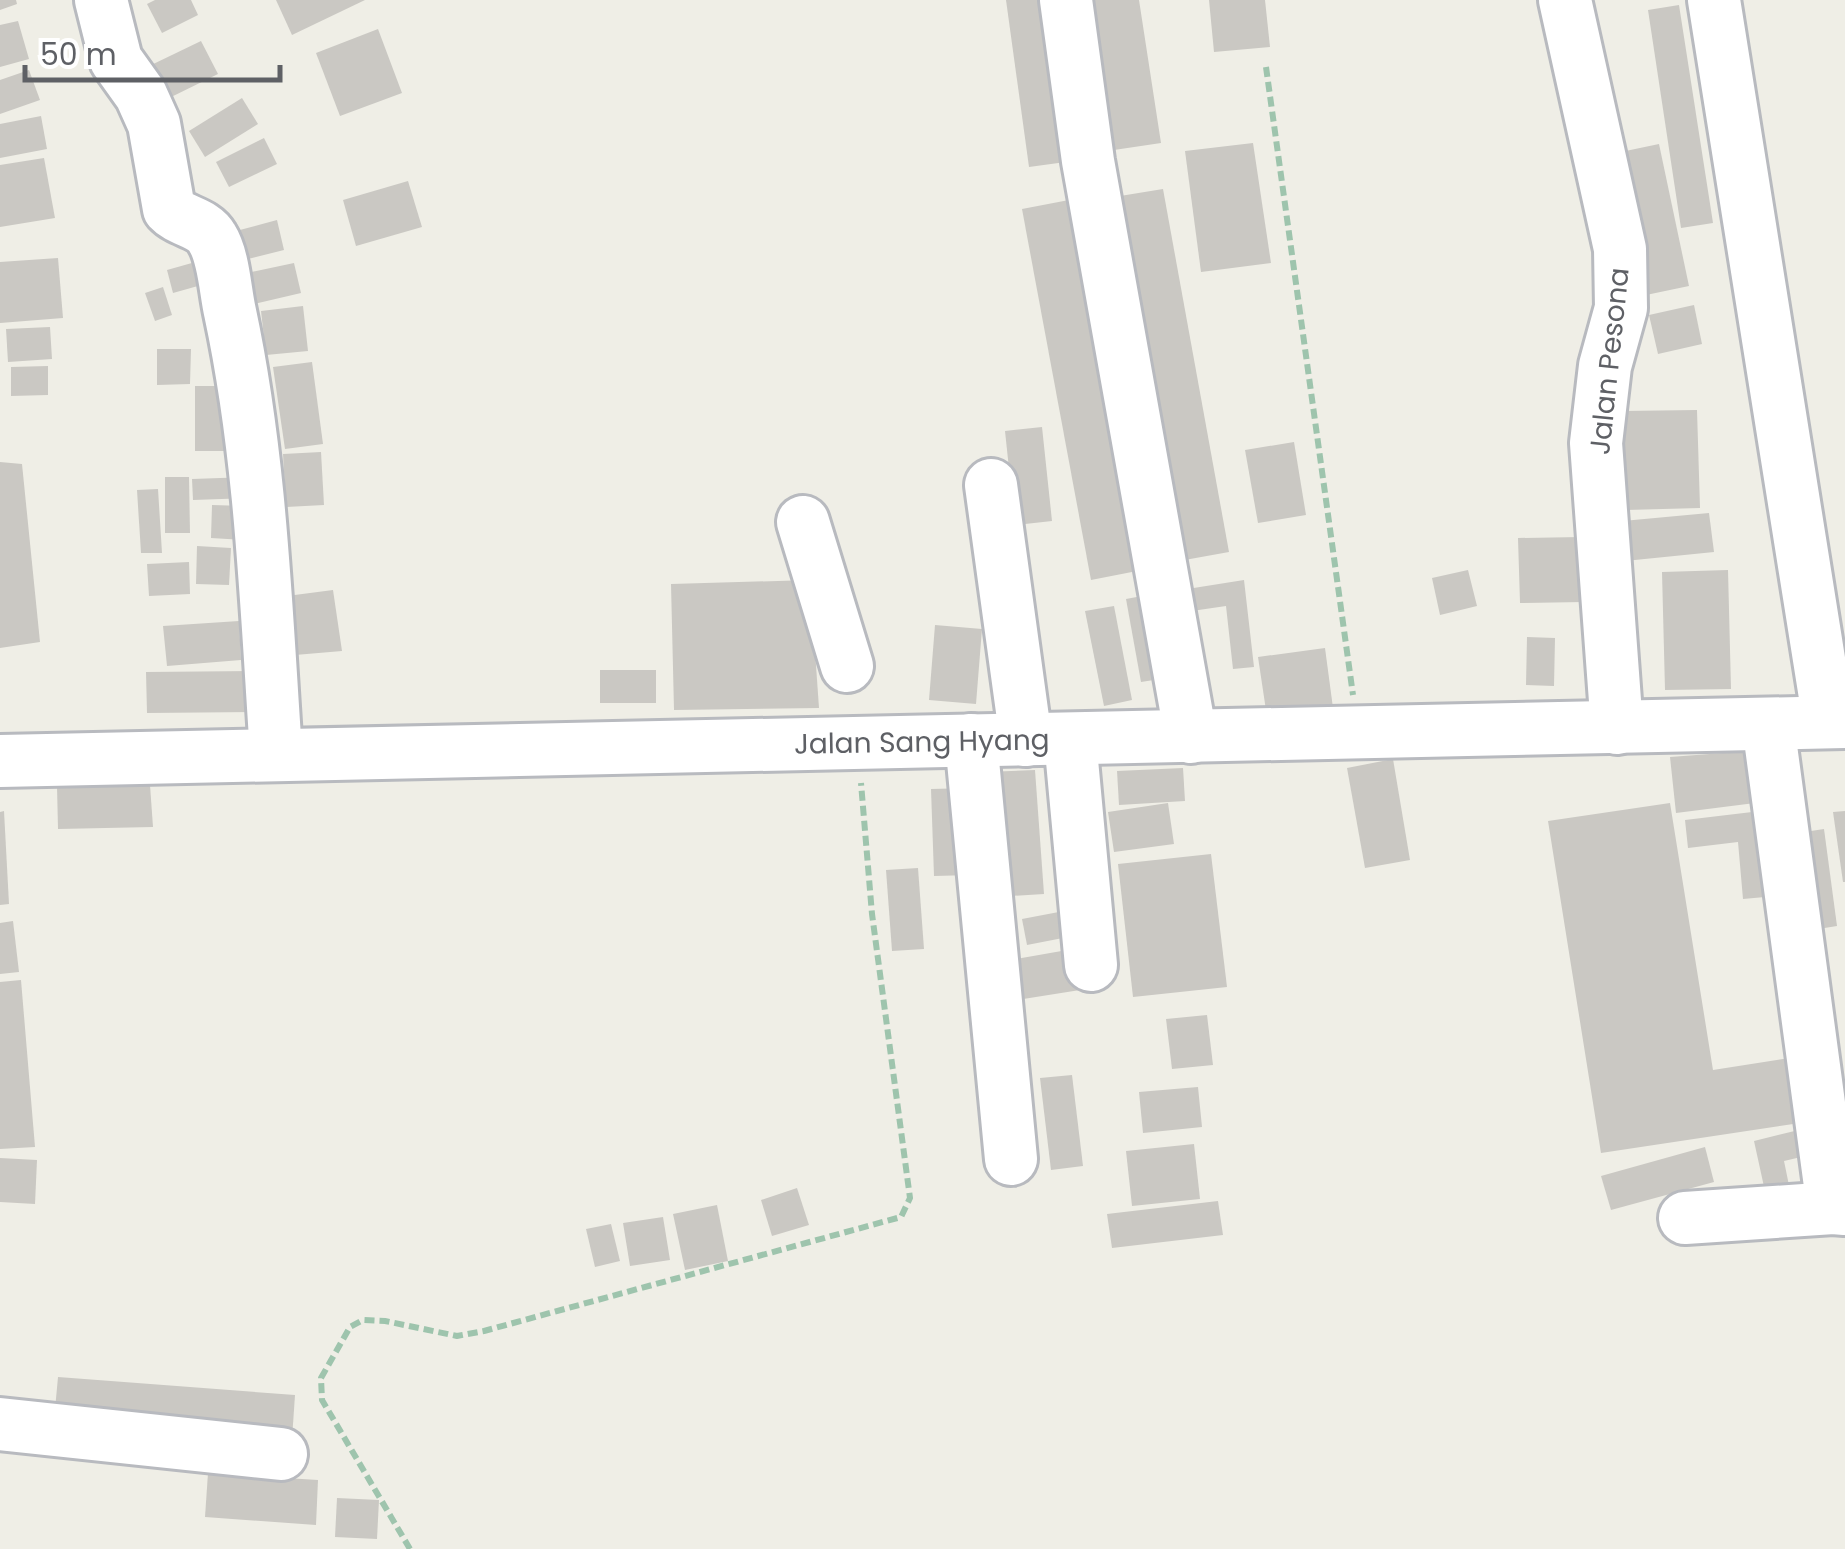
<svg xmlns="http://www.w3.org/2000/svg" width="1845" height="1549" viewBox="0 0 1845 1549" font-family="Poppins,sans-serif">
  <rect width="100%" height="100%" fill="#efeee6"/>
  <g fill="#cac8c3">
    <path d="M0 0H16L17 4 0 10Z"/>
    <path d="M155 0H191L198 15 162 33 147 4Z"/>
    <path d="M276 0H365L292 35Z"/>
    <path d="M1006 0H1051L1073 161 1029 167Z"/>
    <path d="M1091 0H1139L1161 143 1114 150Z"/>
    <path d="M1209 0H1265L1270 47 1214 52Z"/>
    <path d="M1679 5 1713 223 1681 228 1648 10Z"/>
    <path d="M18 21 29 59 0 67V25Z"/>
    <path d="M378 29 402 93 340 116 316 53Z"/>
    <path d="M201 41 218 74 161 102 145 68Z"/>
    <path d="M29 70 40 100 0 114V80Z"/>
    <path d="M242 98 258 124 205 157 189 131Z"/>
    <path d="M41 116 47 149 0 158V124Z"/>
    <path d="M264 138 277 164 229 187 216 162Z"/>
    <path d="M1253 143 1271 263 1201 272 1185 151Z"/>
    <path d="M1659 144 1689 286 1646 295 1616 153Z"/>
    <path d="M44 158 55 218 0 227V165Z"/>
    <path d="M408 181 422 227 356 246 343 200Z"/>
    <path d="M1163 189 1229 552 1179 561 1114 197Z"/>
    <path d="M1069 200 1137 571 1091 580 1022 209Z"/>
    <path d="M277 220 284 250 244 260 236 231Z"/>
    <path d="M58 258 63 318 0 323V262Z"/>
    <path d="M199 261 205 284 173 293 167 270Z"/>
    <path d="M294 263 301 293 254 304 247 273Z"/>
    <path d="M163 287 172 315 155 321 145 293Z"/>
    <path d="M1694 305 1702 344 1658 354 1649 315Z"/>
    <path d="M303 306 308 351 266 355 261 311Z"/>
    <path d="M50 327 52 359 8 362 6 329Z"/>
    <path d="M157 349H191L190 384 157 385Z"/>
    <path d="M312 362 323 444 285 449 273 367Z"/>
    <path d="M48 366V395L11 396V367Z"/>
    <rect x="195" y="386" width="38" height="65"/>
    <path d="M1697 410 1700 508 1626 510 1623 411Z"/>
    <path d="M1042 427 1052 521 1015 525 1005 431Z"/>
    <path d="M1294 442 1306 515 1258 523 1245 450Z"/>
    <path d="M321 452 324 505 286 507 283 454Z"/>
    <path d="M0 462 22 464 40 642 0 648Z"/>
    <path d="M165 477H189L190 533H165Z"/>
    <path d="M249 477 250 498 193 500 192 479Z"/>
    <path d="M158 489 162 553H141L137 490Z"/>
    <path d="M212 505 245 506 244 540 211 538Z"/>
    <path d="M1709 513 1714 552 1615 562 1612 522Z"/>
    <path d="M1581 537 1583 602 1520 603 1518 538Z"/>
    <path d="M197 546 231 548 229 585 196 584Z"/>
    <path d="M189 562 190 594 149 596 147 564Z"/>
    <path d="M1468 570 1477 606 1440 615 1432 578Z"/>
    <path d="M1728 570 1731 689 1665 690 1662 572Z"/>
    <path d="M810 580 819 708 674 710 671 584Z"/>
    <path d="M1244 580 1254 667 1233 669 1226 606 1185 612 1181 590Z"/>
    <path d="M333 590 342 651 295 655 287 596Z"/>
    <path d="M1158 593 1173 677 1141 682 1126 599Z"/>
    <path d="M1114 606 1132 700 1104 706 1085 611Z"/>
    <path d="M239 621 241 660 167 666 163 626Z"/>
    <path d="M935 625 982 629 976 704 929 700Z"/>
    <path d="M1527 637 1555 638 1554 686 1526 685Z"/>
    <path d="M1325 648 1333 708 1267 717 1258 657Z"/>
    <rect x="600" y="670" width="56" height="33"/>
    <path d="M254 671 255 712 147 713 146 672Z"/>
    <path d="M1749 751 1755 803 1676 813 1670 757Z"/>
    <path d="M1393 759 1410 860 1365 868 1347 768Z"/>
    <path d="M1183 768 1185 801 1119 805 1117 771Z"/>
    <path d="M1035 770 1044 894 995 897 985 772Z"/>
    <path d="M150 785 153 827 58 829 57 786Z"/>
    <path d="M970 788 972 875 934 876 931 789Z"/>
    <path d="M1168 803 1174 844 1114 852 1108 812Z"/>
    <path d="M1670 803 1713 1070 1790 1058 1800 1123 1601 1153 1548 821Z"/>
    <path d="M1769 810 1776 896 1743 899 1738 842 1688 848 1685 820Z"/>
    <path d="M4 811 9 904 0 905V812Z"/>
    <path d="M1845 811V882H1843L1833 812Z"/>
    <path d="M1824 829 1837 926 1812 930 1798 833Z"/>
    <path d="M1211 854 1227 987 1133 997 1118 864Z"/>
    <path d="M918 868 924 949 892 951 886 870Z"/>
    <path d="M1064 911 1068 937 1027 945 1022 919Z"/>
    <path d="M13 921 19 972 0 974V923Z"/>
    <path d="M1073 949 1080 990 1017 1000 1010 960Z"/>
    <path d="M21 980 35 1147 0 1149V982Z"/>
    <path d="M1207 1015 1213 1065 1172 1069 1166 1019Z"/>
    <path d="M1072 1075 1083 1166 1051 1170 1040 1078Z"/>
    <path d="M1198 1087 1202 1127 1143 1133 1139 1092Z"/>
    <path d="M1807 1128 1814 1154 1784 1161 1792 1200 1768 1205 1754 1141Z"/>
    <path d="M1194 1144 1200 1199 1132 1206 1126 1151Z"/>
    <path d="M1705 1147 1714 1182 1611 1210 1601 1176Z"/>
    <path d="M0 1158 37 1160 35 1204 0 1202Z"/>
    <path d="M797 1188 809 1225 772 1236 761 1200Z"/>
    <path d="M1218 1201 1223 1235 1112 1248 1107 1214Z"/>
    <path d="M717 1205 728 1261 685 1270 673 1214Z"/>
    <path d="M663 1217 670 1260 630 1266 623 1223Z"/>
    <path d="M611 1224 620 1261 595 1267 586 1229Z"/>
    <path d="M58 1377 295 1395 292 1439 54 1420Z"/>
    <path d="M208 1473 318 1480 316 1525 205 1517Z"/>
    <path d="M337 1498 379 1500 377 1539 335 1537Z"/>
  </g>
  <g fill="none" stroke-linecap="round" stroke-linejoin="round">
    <defs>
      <g id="minor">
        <path d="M101 0 116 60 141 95 154 124 169 209C181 222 203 222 212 238 224 257 225 290 230 312 261 457 266 606 276 753"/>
        <path d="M1066 0 1088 161 1191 737"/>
        <path d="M1565 0 1620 249 1621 308 1605 366 1596 443 1617 728"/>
        <path d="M1714 0 1829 722"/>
        <path d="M991 485 1026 740"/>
        <path d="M803 522 847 666"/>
        <path d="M1768 724 1833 1208 1845 1209"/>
        <path d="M1070 739 1091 965"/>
        <path d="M971 740 1011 1159"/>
        <path id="s1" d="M0 761C615 744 1230 739 1845 722"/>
        <path d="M1685 1218 1833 1208"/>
        <path d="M0 1424 281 1454"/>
      </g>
    </defs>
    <use href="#minor" stroke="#b8babf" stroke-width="58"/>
    <g stroke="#9ec4ad" stroke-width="6" stroke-dasharray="10 5" stroke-linecap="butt">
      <path d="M1266 67 1353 695"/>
      <path d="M410 1549 322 1400 321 1378 350 1327 363 1320 385 1321 457 1336 484 1331 901 1217 910 1198 872 914 861 783"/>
    </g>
    <use href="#minor" stroke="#fff" stroke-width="52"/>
  </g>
  <g text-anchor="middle" stroke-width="8" stroke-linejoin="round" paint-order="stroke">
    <g font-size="28" fill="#5e6065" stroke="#fff">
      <text transform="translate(1609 361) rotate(-84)" y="10">Jalan Pesona</text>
      <text dy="10" stroke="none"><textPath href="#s1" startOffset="922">Jalan Sang Hyang</textPath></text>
    </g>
  </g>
  <path d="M25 65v15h255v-15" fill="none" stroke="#5e6065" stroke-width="5"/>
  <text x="40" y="65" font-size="30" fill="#5e6065" stroke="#ffffff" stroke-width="8" paint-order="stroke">50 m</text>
</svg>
